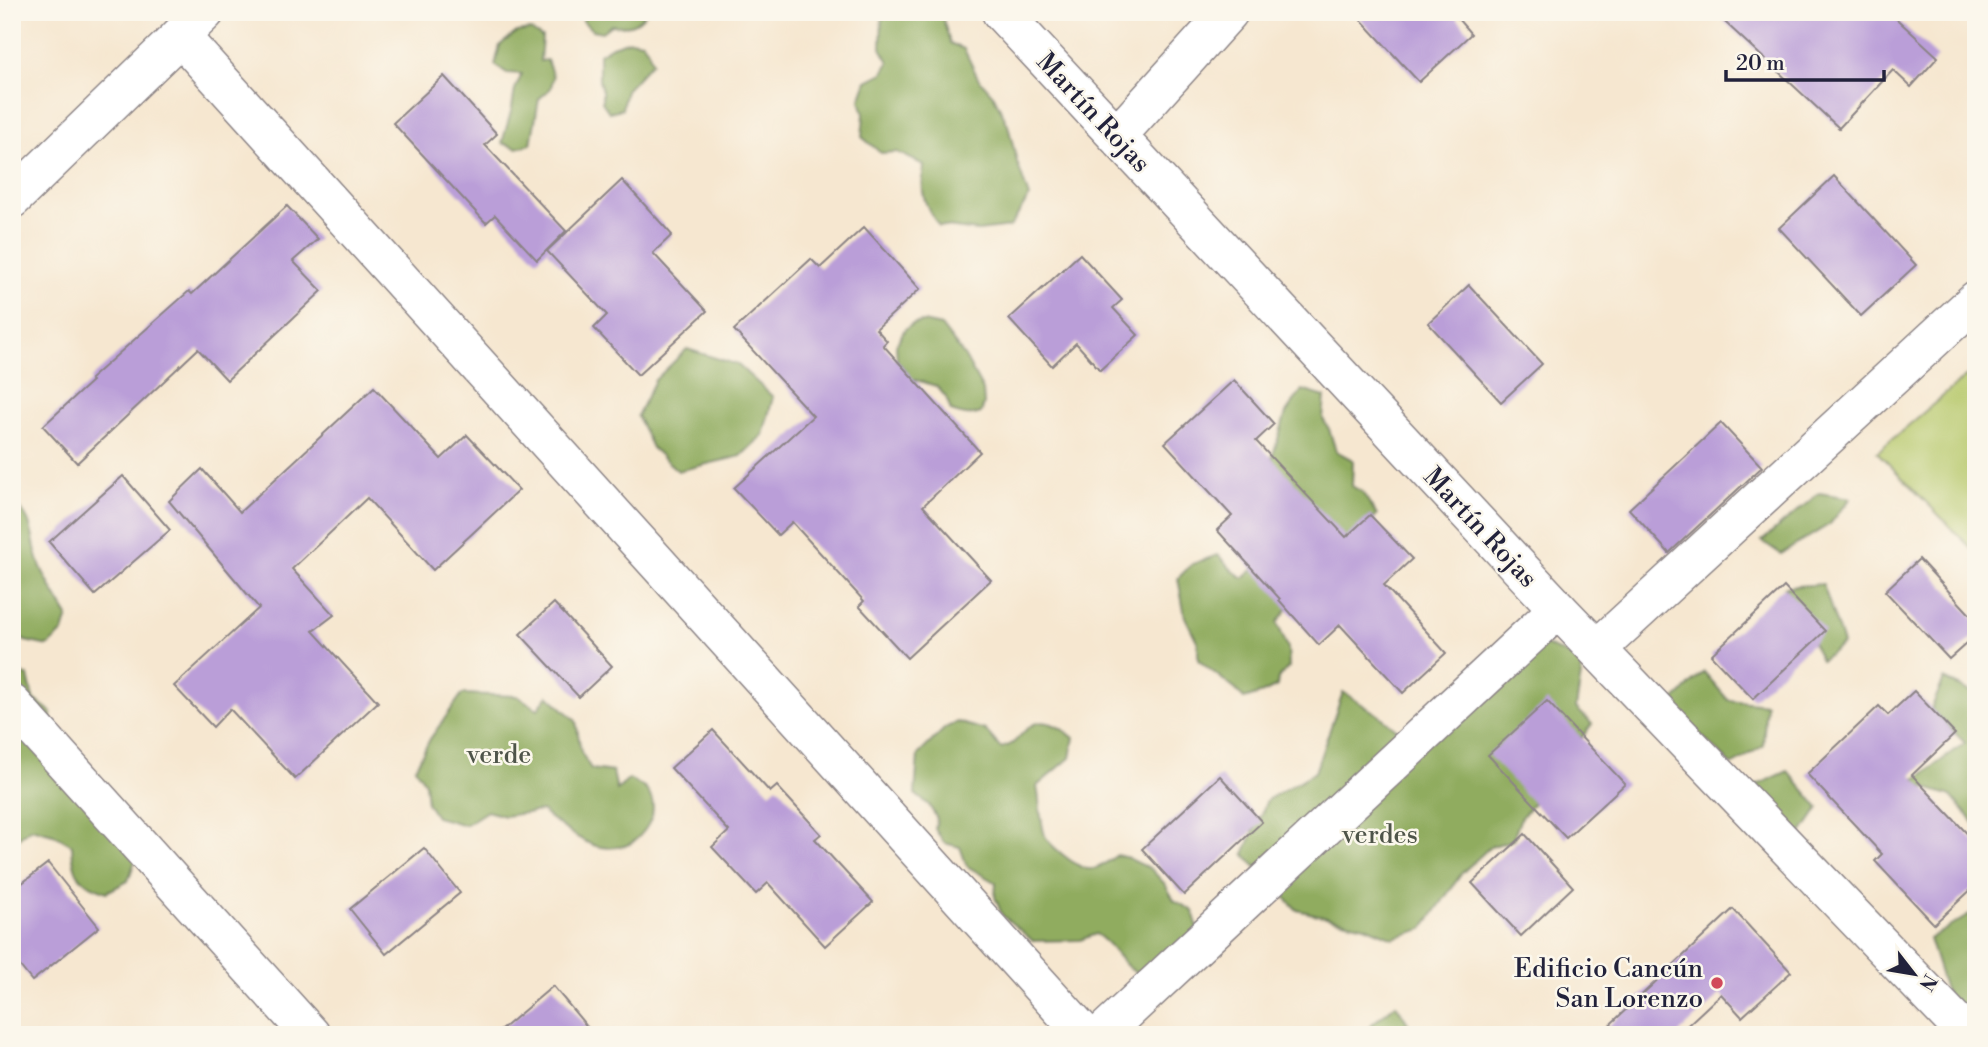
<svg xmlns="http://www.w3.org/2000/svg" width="1988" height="1047" viewBox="0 0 1988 1047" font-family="'Libre Bodoni',serif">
  <rect width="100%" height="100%" fill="#fbf7ec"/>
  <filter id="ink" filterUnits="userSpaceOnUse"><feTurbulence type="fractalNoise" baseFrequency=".0143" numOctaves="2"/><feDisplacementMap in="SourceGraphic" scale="14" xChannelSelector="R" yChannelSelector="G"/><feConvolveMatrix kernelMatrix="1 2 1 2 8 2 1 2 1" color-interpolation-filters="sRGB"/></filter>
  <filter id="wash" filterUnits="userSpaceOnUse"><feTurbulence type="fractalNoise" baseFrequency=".00686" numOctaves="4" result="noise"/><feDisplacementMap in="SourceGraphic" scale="28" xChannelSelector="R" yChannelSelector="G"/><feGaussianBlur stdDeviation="1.57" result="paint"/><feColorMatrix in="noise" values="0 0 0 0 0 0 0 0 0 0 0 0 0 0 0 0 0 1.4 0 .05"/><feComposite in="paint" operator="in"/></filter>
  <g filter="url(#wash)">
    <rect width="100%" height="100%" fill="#f6e7d0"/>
    <path fill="#b6c86b" stroke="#6c7553" stroke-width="2" d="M1976 368V553L1877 452Z"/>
    <g fill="#90ac5f" stroke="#59674d" stroke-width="2">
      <path d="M582 12H647C635 26 630 27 611 25L602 32 592 30 583 21Z"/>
      <path d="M882 12H941L950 43 964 49 978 78 994 96 1008 125 1017 162 1029 197 1010 227 978 231 939 226C923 204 920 192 924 165L897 152 881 153 862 137 864 114 860 100 867 81 883 73 889 62 881 48Z"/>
      <path d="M530 30 542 37 540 61 547 60 553 77 551 88 539 99 531 144 517 148 502 143 512 108 515 89 522 74 507 73 495 65 500 45 517 32Z"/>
      <path d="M630 40 642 42 648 50 652 62 626 90 622 109 609 112 602 102V91L599 80V54L612 46Z"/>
      <path d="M923 322 941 326 965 357 983 390 984 404 981 413C970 417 962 415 951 411L946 397 936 386 912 379 897 360 896 345 905 329 913 324Z"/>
      <path d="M687 349 738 365 773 397 763 435 741 456 678 471 652 448 637 416 655 380Z"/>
      <path d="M1302 390 1325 397 1323 419 1329 429 1336 451 1353 460 1352 486 1362 492 1377 515 1351 544 1305 586 1277 623 1288 648 1289 667 1278 678 1277 686 1263 693 1244 699 1236 690 1198 660V643L1185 617 1178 578 1192 564 1218 555 1232 570 1243 578 1267 558 1283 488 1272 458 1286 413Z"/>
      <path d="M1819 493 1851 498 1830 524 1781 554 1762 541Z"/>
      <path d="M12 502C37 518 30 544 41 567 48 584 58 600 68 616L63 632 48 646 25 641 12 631Z"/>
      <path d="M1823 584 1843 644 1821 660 1784 587Z"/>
      <path d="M1532 639 1583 662 1576 708 1592 724 1520 820 1513 840 1490 847 1462 873 1423 929 1393 938 1365 926 1297 910 1244 854 1267 800 1315 772 1343 692 1380 716 1420 748Z"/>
      <path d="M12 669 28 676 33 698 51 712 58 757 139 849 128 881 107 892C78 881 73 876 72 845L53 834 31 828 13 842 12 845Z"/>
      <path d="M1704 672 1728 700 1766 704 1763 746 1732 765 1669 705Z"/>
      <path d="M1944 679 1976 694V825L1951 796 1911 783 1965 743 1931 709Z"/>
      <path d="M462 694 517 696 538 709 548 695 576 721 581 752 591 769 613 772 617 790 629 779C634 782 644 786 647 791 661 809 648 830 633 842 625 848 606 849 596 846 576 839 558 824 541 811L504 816 487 811 465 825 436 817 427 803 425 783 415 768 430 739Z"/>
      <path d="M957 722 985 730 1001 748C1018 743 1015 739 1028 728 1043 715 1061 727 1074 738L1070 758 1037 786C1040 802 1040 821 1045 836 1049 845 1077 868 1088 869 1099 870 1108 861 1117 855L1128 858 1151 869 1165 884 1174 900 1193 911 1198 929 1146 978C1119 967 1119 949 1096 934L1080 940 1033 941 1002 915 995 897 996 883 967 866 960 847 944 843 935 829 937 819 929 805 915 794 918 755 945 728Z"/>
      <path d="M1788 771 1819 808 1802 833 1780 835 1755 786Z"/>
      <path d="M1976 911V1022L1952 1012 1929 939Z"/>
      <path d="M1396 1004 1411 1028V1035H1365L1371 1025Z"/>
    </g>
    <g id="blocks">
      <g fill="#ba9ed8">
        <path d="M1354 12H1452L1471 34 1419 82Z"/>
        <path d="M1714 12H1889L1938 57 1911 87 1893 70 1839 128Z"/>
        <path d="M444 76 497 134 485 145 566 231 537 260 495 215 486 223 393 123Z"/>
        <path d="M1834 176 1916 265 1861 316 1779 228Z"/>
        <path d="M622 180 672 235 653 253 707 311 638 375 594 328 607 315 547 251Z"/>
        <path d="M287 206 318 239 293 261 322 291 227 380 198 349 77 463 43 426 92 381 90 379 189 291 192 294Z"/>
        <path d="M864 227 920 289 876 329 887 341 883 345 980 452 923 506 991 580 907 658 859 606 864 601 792 522 778 535 734 488 813 416 734 330 811 259 820 268Z"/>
        <path d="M1080 254 1122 300 1113 308 1138 335 1100 370 1076 343 1052 366 1009 319Z"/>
        <path d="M1469 285 1542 364 1501 402 1428 323Z"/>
        <path d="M1234 380 1274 424 1256 441 1346 537 1370 515 1412 559 1384 585 1446 653 1403 693 1340 625 1319 645 1279 600 1280 599 1217 530 1232 516 1165 443Z"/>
        <path d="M374 387 441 459 467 435 519 490 433 570 367 498 292 569 334 615 313 631 378 702 295 779 230 709 213 727 174 686 259 608 169 501 202 469 240 512Z"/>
        <path d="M1721 423 1762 467 1669 553 1629 509Z"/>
        <path d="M123 476 170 530 95 595 49 542Z"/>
        <path d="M1919 559 1976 621V635L1949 659 1885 591Z"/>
        <path d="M1784 587 1825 631 1753 699 1711 655Z"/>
        <path d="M554 603 612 666 579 697 520 634Z"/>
        <path d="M1914 691 1955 734 1912 775 1976 843V885L1934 924 1875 861 1882 854 1807 774 1879 706 1888 715Z"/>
        <path d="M1547 701 1625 784 1566 838 1488 755Z"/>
        <path d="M713 730 770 792 777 786 821 834 815 839 873 902 825 946 768 883 756 894 712 847 729 831 671 768Z"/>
        <path d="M1220 776 1262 822 1184 895 1142 849Z"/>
        <path d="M1525 834 1573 887 1521 936 1472 883Z"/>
        <path d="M424 848 460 893 386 954 350 909Z"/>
        <path d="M48 863 99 927 32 981 12 956V891Z"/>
        <path d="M1733 909 1791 972 1742 1017 1721 994 1677 1035H1599Z"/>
        <path d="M553 986 594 1035H495Z"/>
      </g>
    </g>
  </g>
  <g filter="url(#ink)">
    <use href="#blocks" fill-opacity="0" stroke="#8c8486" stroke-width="2"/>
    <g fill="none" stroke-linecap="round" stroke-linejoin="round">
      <defs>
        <g id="street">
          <path d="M1001 12 1558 609 1968 1035"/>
          <path d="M180 36 1085 1035"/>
          <path d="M1117 136 1229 12"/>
          <path d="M12 199 205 12"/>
          <path d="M1597 649 1976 300"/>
          <path d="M12 704 311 1035"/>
          <path d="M1101 1035 1558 609"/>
        </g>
      </defs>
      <use href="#street" stroke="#8c8486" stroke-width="41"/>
      <use href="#street" stroke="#fff" stroke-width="38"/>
    </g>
  </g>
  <circle fill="#d1495b" stroke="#fbf7ec" stroke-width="2.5" cx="1717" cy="983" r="7"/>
  <g text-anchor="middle" stroke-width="5" stroke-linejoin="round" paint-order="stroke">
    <g font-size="26" fill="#22223b" stroke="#fbf7ec">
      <text transform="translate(1094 112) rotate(47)" y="9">Martín Rojas</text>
      <text transform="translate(1481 527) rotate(47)" y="9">Martín Rojas</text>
    </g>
    <g font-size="26" fill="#4e5449" stroke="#fbf7ec">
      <text x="499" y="763">verde</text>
      <text x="1380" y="843">verdes</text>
    </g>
    <g font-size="26" fill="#22223b" stroke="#fbf7ec" text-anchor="end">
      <text x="1703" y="977">Edificio Cancún<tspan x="1703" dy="30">San Lorenzo</tspan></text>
    </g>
  </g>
  <rect width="1988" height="1047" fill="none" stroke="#fbf7ec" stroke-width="42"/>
  <g transform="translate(1914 974) rotate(121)" stroke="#fbf7ec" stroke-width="5" paint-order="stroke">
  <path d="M0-5L12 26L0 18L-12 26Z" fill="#22223b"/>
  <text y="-10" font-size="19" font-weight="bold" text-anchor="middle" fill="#22223b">N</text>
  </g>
  <path d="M1726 70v10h158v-10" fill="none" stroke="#22223b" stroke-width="3.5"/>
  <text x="1736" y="70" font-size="21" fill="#22223b" stroke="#fbf7ec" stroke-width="5" paint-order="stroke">20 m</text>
</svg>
